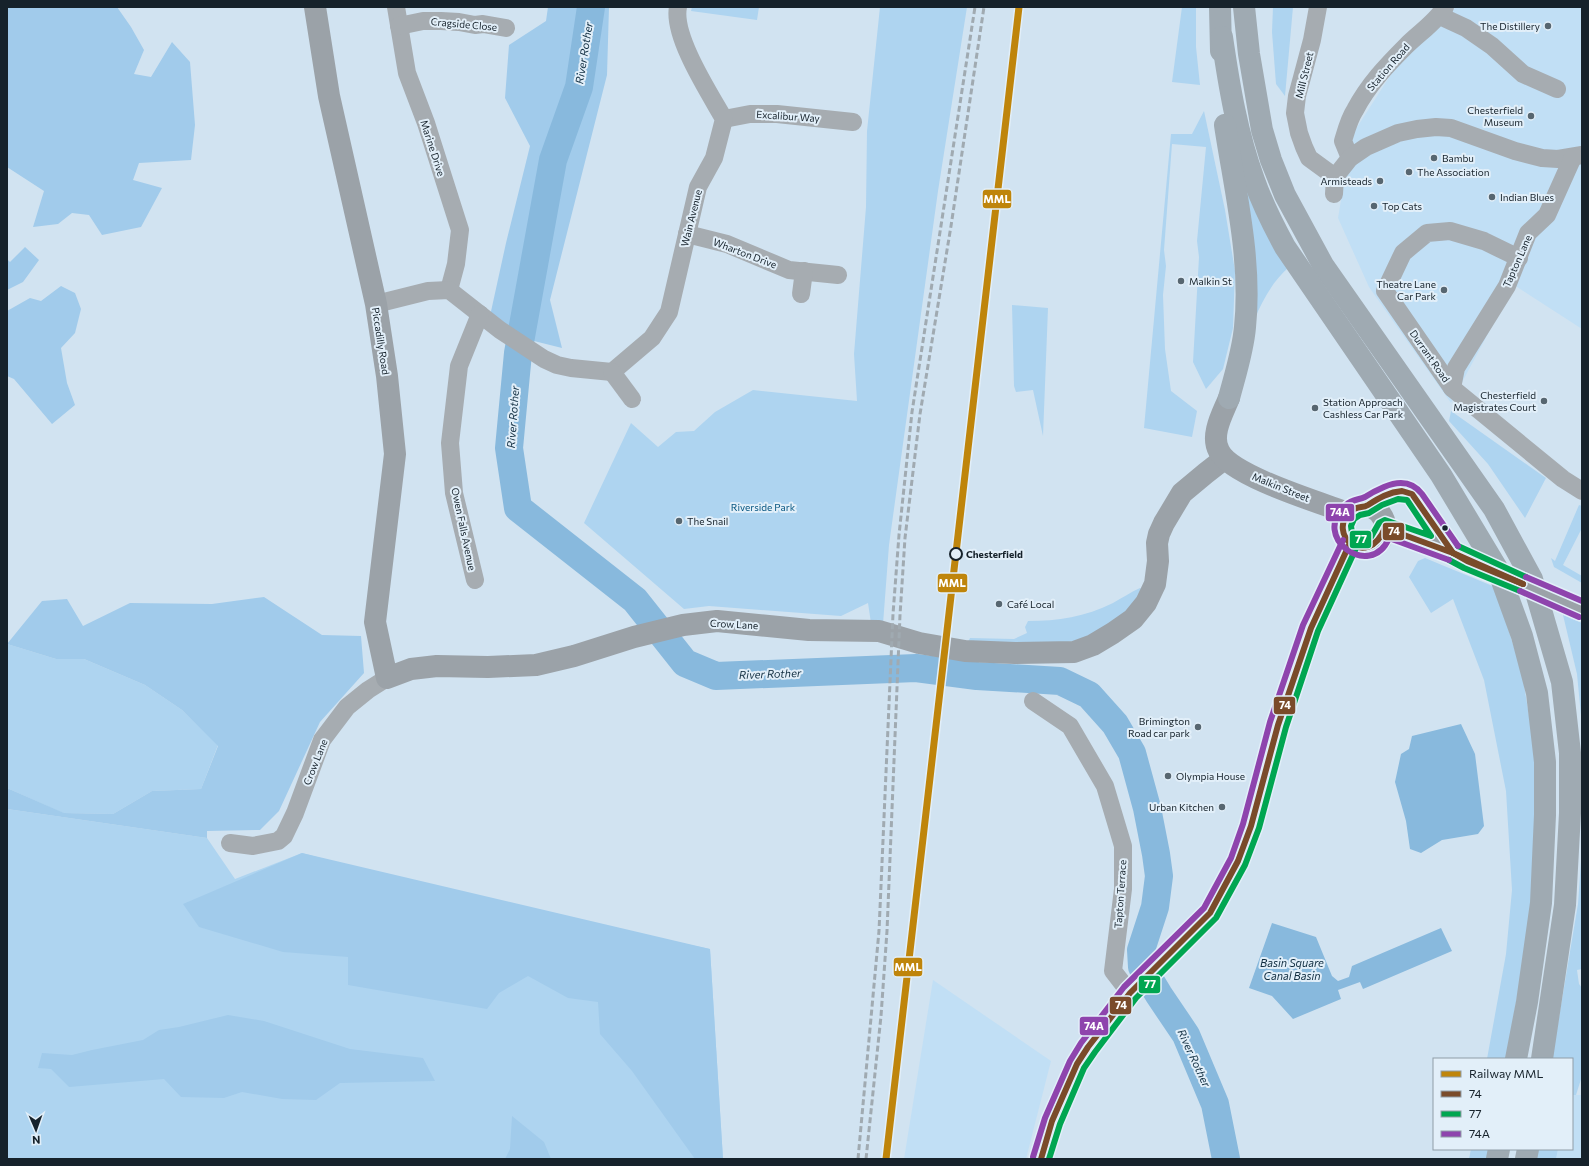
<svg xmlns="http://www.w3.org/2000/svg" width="1589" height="1166" viewBox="0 0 1589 1166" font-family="Commissioner,sans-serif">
  <rect width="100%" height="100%" fill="#d1e3f1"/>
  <g fill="#c1dff5">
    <path d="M1456 7H1582V329L1514 285 1451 403 1369 287 1338 218 1352 135 1399 62Z"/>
    <path d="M933 980 1051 1061 1026 1159H904Z"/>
    <path d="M1572 1095H1582V1159H1556L1558 1149H1572Z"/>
  </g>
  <g fill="#aed4f0">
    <path d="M692 7H759L757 20 691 11Z"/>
    <path d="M880 7H967L938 191 889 545 883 624 871 623 868 603 841 616 709 606 684 609 584 523 631 423 658 447 676 432 694 431 715 412 753 390 857 401 854 354 866 207 867 131Z"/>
    <path d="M1182 7H1196V47L1200 85 1172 82Z"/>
    <path d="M1273 7H1293L1285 96 1276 84 1272 32Z"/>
    <path d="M1204 111 1225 210 1235 271 1233 328 1223 369 1206 389 1193 362 1199 257 1197 241 1206 147 1172 144 1164 250 1166 266 1163 295 1165 349 1171 391 1197 411 1192 437 1144 428 1171 134H1192Z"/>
    <path d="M1248 180 1289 267C1272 282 1263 300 1254 320L1241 183Z"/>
    <path d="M1012 305 1048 308 1043 436 1033 390 1016 392 1014 386Z"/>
    <path d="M1451 411 1546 478 1525 518 1488 464 1449 421Z"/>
    <path d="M1579 505 1582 506V528L1563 565 1582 576V583L1554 567 1551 558 1555 561Z"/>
    <path d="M1425 558 1495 587 1522 673 1536 758V833L1530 924 1506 1059H1487L1506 954 1512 890 1506 791 1484 680 1453 599 1431 613 1409 577 1418 561Z"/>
    <path d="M1140 588 1147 592 1121 619 1087 639 1061 643 968 642 970 638 1014 639 1027 633 1025 627 1028 621C1058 621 1085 617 1113 603 1122 598 1131 592 1140 588Z"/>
    <path d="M1563 615 1582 623V726L1577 674Z"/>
    <path d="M7 644 56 659H84L145 685 182 710 218 745 201 789 152 791 113 814 63 813 7 788Z"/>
    <path d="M7 809 207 838 235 879 302 853 482 901 710 949 723 1159H7Z"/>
    <path d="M1582 847V969L1577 970 1579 984 1582 988V1076L1576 1095H1572V1059H1552L1578 904Z"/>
    <path d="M1471 1149H1489L1487 1159H1469Z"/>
    <path d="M1537 1149H1558L1556 1159H1535Z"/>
  </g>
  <g fill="#a1cbeb">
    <path d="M7 7H117L131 27 144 50 134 74 151 77 172 42 190 62 195 125 191 160 139 163 133 180 162 188 141 227 102 235 89 215 72 213 58 224 33 227 44 191 7 167Z"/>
    <path d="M548 7H609L607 75 550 300 562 348 530 340 490 316 506 243 530 146 505 98 509 45 546 21Z"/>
    <path d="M25 247 39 260 23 282 7 290V259L10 262Z"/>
    <path d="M61 286 75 293 81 309 75 333 61 348 67 383 75 405 52 424 14 379 7 376V311L30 298 41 301Z"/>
    <path d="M264 597 322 635 361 636 364 673 320 722 279 811 260 830 207 831V838L7 809V788L64 813 113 814 152 791 201 789 218 746 182 710 145 685 84 659H56L7 644 42 601 67 599 83 626 130 603 212 604Z"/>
    <path d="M302 853 710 949 723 1159H695L632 1071 600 1034 598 1002 568 998 528 976 499 993 487 1009 348 985V957L283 952 199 927 183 904Z"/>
    <path d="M228 1015 264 1021 350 1049 423 1058 435 1081 340 1083 316 1100 282 1099 242 1092 224 1098 181 1097 164 1079 69 1087 51 1069 38 1068 42 1053 72 1055 92 1050 143 1040 159 1030 179 1027Z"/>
    <path d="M512 1116 544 1142 551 1159H505L510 1149Z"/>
  </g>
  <g fill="#88b9dd">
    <path d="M1461 724 1475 754 1484 826 1478 834 1442 840 1421 853 1410 849 1406 821 1395 782 1401 754 1409 749 1412 736Z"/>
    <path d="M1272 923 1316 937 1332 976 1338 981 1349 977 1352 966 1441 928 1452 951 1363 989 1360 982 1338 990 1341 999 1293 1019 1272 996 1249 988Z"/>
  </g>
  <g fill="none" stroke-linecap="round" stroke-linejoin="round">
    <path stroke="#88b9dd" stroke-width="28" d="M591 7 579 87 553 160 518 353 509 448 518 508 635 600 685 663 716 676 916 668 977 676 1060 681 1089 695 1115 724 1132 753 1147 808 1156 854 1159 876 1155 907 1141 950 1142 967 1159 995 1186 1035 1215 1104 1226 1159"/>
    <g stroke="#a6acb1" stroke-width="18">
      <path d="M396 7 407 73 426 123 460 230 456 264 449 290"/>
      <path d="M1318 7 1312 40 1297 96 1295 113 1299 133 1304 147 1309 158 1335 177"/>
      <path d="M1440 16 1466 28 1492 46 1523 74 1557 89"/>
      <path d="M399 26 423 21H441L459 22 475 25 483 24 506 28"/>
      <path d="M724 119 750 114H777L853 122"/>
      <path d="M1350 158 1343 141C1346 131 1349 119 1355 110 1368 85 1387 65 1406 46 1419 33 1436 22 1445 7"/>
      <path d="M1334 194 1335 177 1350 158 1366 147 1398 133 1417 129 1436 127 1451 128 1515 151 1542 158 1558 159 1582 155"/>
      <path d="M687 234 727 244 789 270 838 275"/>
      <path d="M1519 258 1484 241 1450 231 1427 233 1403 253 1385 291 1452 388 1563 479 1582 491"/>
      <path d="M801 294 804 271"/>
      <path d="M376 304 428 291 449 290 500 330 544 359 557 365 571 368 612 372 652 338 669 312 698 187 714 158 724 119C710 94 672 36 678 7"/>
      <path d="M612 372 632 399"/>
      <path d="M1452 388 1456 368 1507 286 1528 233 1547 215 1573 157"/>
      <path d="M1366 506 1388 494 1405 490 1413 494 1425 515 1453 553"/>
      <path d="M475 580 454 493 450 443 459 366 480 314"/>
      <path d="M1033 701 1070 726 1105 786 1123 846V889L1113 971 1130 993"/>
      <path d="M230 843 253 846 278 841 284 836 295 813 322 740 347 707 368 690 387 678"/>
    </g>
    <g stroke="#9ba2a8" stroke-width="22">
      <path d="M315 7 329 96 376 304 387 376 395 454 375 622 387 678 411 669 437 666 488 667 536 665 574 656 634 637 683 625 717 621 809 630 879 631 919 643 965 651 1015 653 1074 652 1093 645 1113 633 1133 619 1146 603 1155 584 1158 561 1157 543 1159 534 1164 523 1182 493 1206 473 1224 459"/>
      <path d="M1229 398C1223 413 1210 435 1219 451 1231 476 1321 503 1348 513"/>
      <circle cx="1364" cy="527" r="21"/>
      <path d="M1385 528 1453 553"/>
      <path d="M1558 599 1582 610"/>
      <path d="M1041 1159 1052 1121 1077 1064 1088 1047 1130 993 1210 913 1238 861 1251 826 1278 725 1311 628 1350 543"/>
    </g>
    <g stroke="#9faab2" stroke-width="22">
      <path d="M1220 7 1221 51"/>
      <path d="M1244 7 1249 54 1262 130 1271 160 1285 195 1323 265 1494 509 1532 579 1562 682 1570 753V813L1565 905 1542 1059"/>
      <path d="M1222 37C1229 85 1237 134 1254 180 1262 203 1273 225 1285 247L1441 475 1498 570 1522 636 1537 693 1545 762V815L1541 903 1527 1002 1516 1059"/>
      <path d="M1225 125C1235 191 1252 260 1245 327 1243 351 1235 375 1229 398"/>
      <path d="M1497 1159 1499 1149"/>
      <path d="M1526 1159 1528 1149"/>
    </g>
    <g stroke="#a0aab1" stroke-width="3" stroke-dasharray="6 3" stroke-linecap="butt">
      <path d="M858 1159 879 931 893 614 899 535 912 412 975 7"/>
      <path d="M866 1159 881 1016 887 931 900 615 905 538 920 414 951 226 984 7"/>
    </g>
    <path stroke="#9ba2a8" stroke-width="22" d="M1453 553 1558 599"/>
    <defs>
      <g id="bus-1">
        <path d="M1402 491 1412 494 1453 553 1385 528C1367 571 1325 533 1351 511 1357 506 1363 508 1368 505 1379 498 1389 492 1402 491Z"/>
        <path d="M1453 553 1523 584"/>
        <path d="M1453 553 1467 561 1523 584"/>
        <path d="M1041 1159 1052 1121 1077 1064 1088 1047 1130 993 1210 913 1238 861 1251 826 1278 725 1311 628 1350 543"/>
      </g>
      <g id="bus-2">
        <path d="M1398 499 1407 500 1431 536 1385 520 1379 523 1371 537 1362 540 1355 537 1352 533 1351 526 1354 519 1360 515 1369 513 1382 505Z"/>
        <path d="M1458 546 1526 577"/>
        <path d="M1449 560 1464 568 1520 591"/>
        <path d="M1049 1159 1060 1124 1084 1068 1095 1052 1136 998 1216 918 1245 865 1259 828 1286 727 1318 631 1357 546"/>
      </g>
      <g id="bus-3">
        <path d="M1449 560 1389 538C1371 581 1309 537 1346 505 1352 499 1359 500 1365 497 1371 493 1377 490 1384 487 1398 481 1412 481 1422 494L1458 546"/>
        <path d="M1526 577 1582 601"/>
        <path d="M1520 591 1579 617"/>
        <path d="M1033 1157 1045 1118 1070 1061 1081 1043 1124 987 1204 908 1231 858 1243 824 1270 722 1303 625 1343 540"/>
      </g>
    </defs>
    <use href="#bus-1" stroke="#e2eff9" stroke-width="9"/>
    <use href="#bus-2" stroke="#e2eff9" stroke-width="9"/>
    <use href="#bus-3" stroke="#e2eff9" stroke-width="9"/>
    <use href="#bus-1" stroke="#7a4b2a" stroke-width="6"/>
    <use href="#bus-2" stroke="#00a651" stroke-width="6"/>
    <use href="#bus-3" stroke="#8e44ad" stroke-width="6"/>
    <defs>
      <path id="rail-1" d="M886 1159 1019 7"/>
    </defs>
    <use href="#rail-1" stroke="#e2eff9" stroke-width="10"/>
    <use href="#rail-1" stroke="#bf850b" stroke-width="7"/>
  </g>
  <g fill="#576670" stroke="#e2eff9" stroke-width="1.5">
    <circle cx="1548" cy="26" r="4"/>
    <circle cx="1531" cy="116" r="4"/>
    <circle cx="1434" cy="158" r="4"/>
    <circle cx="1409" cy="172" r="4"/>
    <circle cx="1380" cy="181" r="4"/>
    <circle cx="1492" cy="197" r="4"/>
    <circle cx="1374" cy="206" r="4"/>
    <circle cx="1181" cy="281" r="4"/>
    <circle cx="1444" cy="290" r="4"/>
    <circle cx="1544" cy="401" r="4"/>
    <circle cx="1315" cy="408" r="4"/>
    <circle cx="679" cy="521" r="4"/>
    <circle cx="999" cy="604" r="4"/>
    <circle cx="1198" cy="727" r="4"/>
    <circle cx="1168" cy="776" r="4"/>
    <circle cx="1222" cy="807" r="4"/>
  </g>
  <circle fill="#16222b" stroke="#e2eff9" stroke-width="1.5" cx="1445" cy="528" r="3.5"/>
  <circle fill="#e2eff9" stroke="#16222b" stroke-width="2" cx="956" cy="554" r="6"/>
  <g text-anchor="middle" stroke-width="4" stroke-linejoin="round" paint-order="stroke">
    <g font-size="10" fill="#16222b" stroke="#e2eff9">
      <text transform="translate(464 24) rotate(5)" y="4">Cragside Close</text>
      <text transform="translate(1388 67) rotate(-49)" y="4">Station Road</text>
      <text transform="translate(1304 75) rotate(-76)" y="4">Mill Street</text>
      <text transform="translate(788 116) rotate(4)" y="4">Excalibur Way</text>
      <text transform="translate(433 148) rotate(72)" y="4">Marine Drive</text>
      <text transform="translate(691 218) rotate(-76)" y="4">Wain Avenue</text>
      <text transform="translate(745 253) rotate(21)" y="4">Wharton Drive</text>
      <text transform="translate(1517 261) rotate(-66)" y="4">Tapton Lane</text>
      <text transform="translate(381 341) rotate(81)" y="4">Piccadilly Road</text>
      <text transform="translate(1430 356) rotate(55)" y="4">Durrant Road</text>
      <text transform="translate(1281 487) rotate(22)" y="4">Malkin Street</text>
      <text transform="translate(464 529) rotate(78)" y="4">Owen Falls Avenue</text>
      <text transform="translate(734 624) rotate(3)" y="4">Crow Lane</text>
      <text transform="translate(315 762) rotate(-68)" y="4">Crow Lane</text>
      <text transform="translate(1120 894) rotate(-86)" y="4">Tapton Terrace</text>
    </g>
    <g font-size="10" fill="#16222b" stroke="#e2eff9" text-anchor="start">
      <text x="1540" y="30" text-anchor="end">The Distillery</text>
      <text x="1523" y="114" text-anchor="end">Chesterfield<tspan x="1523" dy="12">Museum</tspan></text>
      <text x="1442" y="162">Bambu</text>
      <text x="1417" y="176">The Association</text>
      <text x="1372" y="185" text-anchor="end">Armisteads</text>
      <text x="1500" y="201">Indian Blues</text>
      <text x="1382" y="210">Top Cats</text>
      <text x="1189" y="285">Malkin St</text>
      <text x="1436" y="288" text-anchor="end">Theatre Lane<tspan x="1436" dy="12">Car Park</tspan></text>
      <text x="1536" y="399" text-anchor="end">Chesterfield<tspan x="1536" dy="12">Magistrates Court</tspan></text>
      <text x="1323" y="406">Station Approach<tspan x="1323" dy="12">Cashless Car Park</tspan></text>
      <text x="687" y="525">The Snail</text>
      <text x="1007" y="608">Café Local</text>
      <text x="1190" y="725" text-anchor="end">Brimington<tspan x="1190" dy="12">Road car park</tspan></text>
      <text x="1176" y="780">Olympia House</text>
      <text x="1214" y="811" text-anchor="end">Urban Kitchen</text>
    </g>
    <g font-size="10" fill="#075681" stroke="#e2eff9">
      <text x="763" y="511">Riverside Park</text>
    </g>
    <g font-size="10" font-weight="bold" fill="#16222b" stroke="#e2eff9" text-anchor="start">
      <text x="966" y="558">Chesterfield</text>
    </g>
    <g font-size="11" font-style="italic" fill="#102d40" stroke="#e2eff9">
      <text transform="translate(584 53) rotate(-81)" y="4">River Rother</text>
      <text transform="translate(513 417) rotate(-86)" y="4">River Rother</text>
      <text transform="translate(770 674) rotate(-2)" y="4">River Rother</text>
      <text x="1292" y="967">Basin Square<tspan x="1292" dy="13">Canal Basin</tspan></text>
      <text transform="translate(1194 1058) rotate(65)" y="4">River Rother</text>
    </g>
  </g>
  <g stroke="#e2eff9" stroke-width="1.5">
    <rect x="982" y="189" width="30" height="20" rx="4" fill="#bf850b"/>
    <rect x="1325" y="503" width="30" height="19" rx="4" fill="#8e44ad"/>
    <rect x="1382" y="522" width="23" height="19" rx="4" fill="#7a4b2a"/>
    <rect x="1349" y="530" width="23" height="19" rx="4" fill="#00a651"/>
    <rect x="937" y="573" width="31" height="20" rx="4" fill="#bf850b"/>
    <rect x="1273" y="696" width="23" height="19" rx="4" fill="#7a4b2a"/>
    <rect x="893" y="957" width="30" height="20" rx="4" fill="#bf850b"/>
    <rect x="1138" y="975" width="23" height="19" rx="4" fill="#00a651"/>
    <rect x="1109" y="996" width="23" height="19" rx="4" fill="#7a4b2a"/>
    <rect x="1079" y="1016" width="30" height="20" rx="4" fill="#8e44ad"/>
  </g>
  <g font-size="11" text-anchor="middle" font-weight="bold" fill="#fff">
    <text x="997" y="203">MML</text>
    <text x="1340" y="516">74A</text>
    <text x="1394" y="535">74</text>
    <text x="1361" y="543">77</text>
    <text x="952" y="587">MML</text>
    <text x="1285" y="709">74</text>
    <text x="908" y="971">MML</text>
    <text x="1150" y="988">77</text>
    <text x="1121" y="1009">74</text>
    <text x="1094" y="1030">74A</text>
  </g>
  <rect width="1589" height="1166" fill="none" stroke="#16222b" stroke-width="16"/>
  <rect x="1433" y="1058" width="140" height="92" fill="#e2eff9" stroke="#909da7"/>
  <rect x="1441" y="1071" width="20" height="6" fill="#bf850b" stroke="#909da7"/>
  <text x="1469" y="1078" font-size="12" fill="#16222b">Railway MML</text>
  <rect x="1441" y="1091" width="20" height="6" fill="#7a4b2a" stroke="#909da7"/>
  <text x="1469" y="1098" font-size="12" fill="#16222b">74</text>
  <rect x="1441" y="1111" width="20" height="6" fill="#00a651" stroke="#909da7"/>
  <text x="1469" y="1118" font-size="12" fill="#16222b">77</text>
  <rect x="1441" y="1131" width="20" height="6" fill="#8e44ad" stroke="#909da7"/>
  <text x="1469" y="1138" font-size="12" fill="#16222b">74A</text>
  <g transform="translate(36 1130) rotate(178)" stroke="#e2eff9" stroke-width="3" paint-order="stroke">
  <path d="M0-3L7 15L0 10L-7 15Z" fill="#16222b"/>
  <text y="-6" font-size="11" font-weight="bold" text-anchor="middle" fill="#16222b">N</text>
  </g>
</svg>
